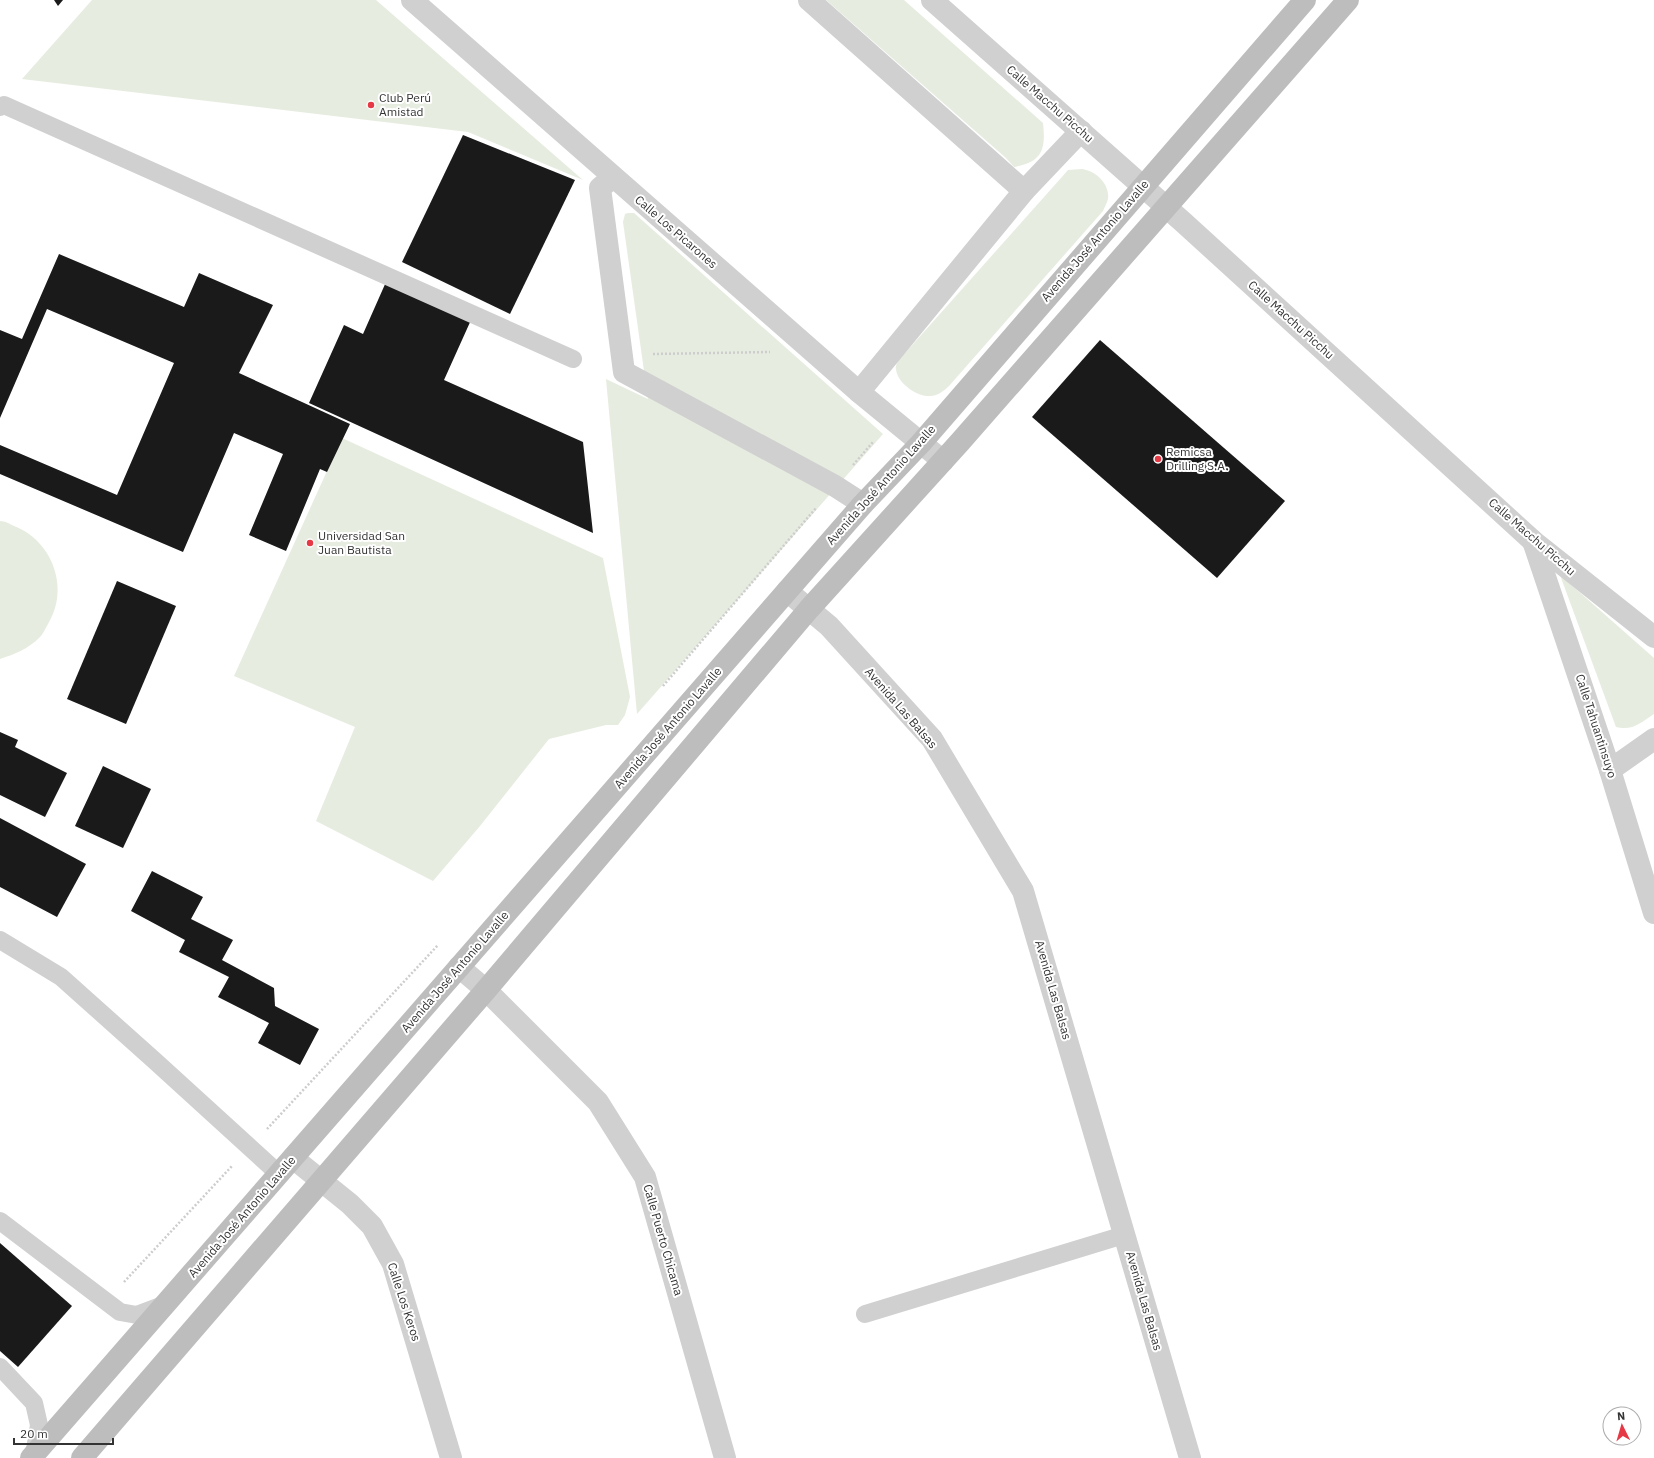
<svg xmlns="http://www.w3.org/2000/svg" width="1654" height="1458" viewBox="0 0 1654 1458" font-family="'IBM Plex Sans',sans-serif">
  <rect width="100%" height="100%" fill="#fff"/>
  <g fill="#e6ecdf">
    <path d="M92 0H376L583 180 468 132 22 79Z"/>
    <path d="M826 0H904L1043 123C1046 150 1042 162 1014 167L1006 158Z"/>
    <path d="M1082 169C1096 171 1110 184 1108 199 1107 203 1104 208 1103 211L949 386C944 391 937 396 930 396 917 397 897 383 896 369 895 367 897 363 898 361L1061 178 1068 170Z"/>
    <path d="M628 213H634L883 434 637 714 606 379 648 399 623 222 625 214Z"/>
    <path d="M342 438 603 558 630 697 625 715 618 725H606L549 739 480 826 433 881 316 821 355 727 234 676Z"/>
    <path d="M0 521C5 521 10 524 14 526 53 541 70 589 48 624 45 629 43 634 40 637 28 649 15 654 0 659Z"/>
    <path d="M1560 575 1654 658V714C1640 723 1633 731 1616 727Z"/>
  </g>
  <g fill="#1a1a1a">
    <path d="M54 0H63L58 6Z"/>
    <path d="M463 135 575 180 510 314 402 262Z"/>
    <path d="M59 254 184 307 199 273 273 305 239 373 350 424 327 472 320 469 286 551 249 535 283 454 234 433 183 552 0 474V445L117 495 174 363 47 309 0 418V330L22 339Z"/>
    <path d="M386 282 471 320 444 380 583 442 593 533 309 403 344 325 363 334Z"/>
    <path d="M1100 340 1285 501 1217 578 1032 417Z"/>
    <path d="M117 581 176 606 126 724 67 699Z"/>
    <path d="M0 732 18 740 15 747 67 773 45 817 0 795Z"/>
    <path d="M103 766 151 789 123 848 75 826Z"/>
    <path d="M0 818 86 864 57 917 0 887Z"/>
    <path d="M152 871 203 897 191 919 233 940 222 960 274 988 275 1006 319 1029 300 1065 258 1043 269 1023 218 997 229 977 179 952 185 940 131 911Z"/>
    <path d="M0 1243 72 1306 18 1367 0 1351Z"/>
  </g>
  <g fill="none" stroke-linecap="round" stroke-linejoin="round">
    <g stroke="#cdcdcd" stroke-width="2.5" stroke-dasharray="2 2" stroke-linecap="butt">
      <path d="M653 354 770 352"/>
      <path d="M853 465 874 441"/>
      <path d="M663 686 816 508"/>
      <path d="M267 1129 438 945"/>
      <path d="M124 1282 232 1166"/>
    </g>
    <g stroke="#d0d0d0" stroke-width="18">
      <path d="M0 107 4 105 573 359"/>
      <path d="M0 940 61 977 155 1061 279 1174"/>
      <path d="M0 1221 120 1312 137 1315 166 1304"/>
      <path d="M865 1314 1124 1235"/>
      <path d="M0 1367 34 1403 39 1425 34 1455"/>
    </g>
    <path stroke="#d0d0d0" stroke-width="22" d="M613 177 600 188 624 372 835 486 863 504"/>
    <g stroke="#d0d0d0" stroke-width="22">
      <path d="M412 0 859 392 943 461"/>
      <path d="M809 0 1024 191"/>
      <path d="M932 0 1183 222 1533 541 1654 637"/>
      <path d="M859 392 1024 191 1081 131"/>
      <path d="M1533 541 1610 770 1654 913"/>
      <path d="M787 591 829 626 932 739 1023 891 1190 1458"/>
      <path d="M1610 770 1654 739"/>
      <path d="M459 967 486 990 598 1102 645 1177 725 1458"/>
      <path d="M293 1158 350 1204 372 1226 393 1264 451 1458"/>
    </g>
    <g stroke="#bdbdbd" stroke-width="22">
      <path d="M31 1458 863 504 921 443 1305 0"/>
      <path d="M82 1458 486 990 809 609 960 442 1348 0"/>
    </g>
  </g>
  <g fill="#e63946" stroke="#fff" stroke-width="1.5">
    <circle cx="371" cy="105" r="4"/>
    <circle cx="1158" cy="459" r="4"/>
    <circle cx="310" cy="543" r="4"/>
  </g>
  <g text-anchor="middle" stroke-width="4" stroke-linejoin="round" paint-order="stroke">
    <g font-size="12" fill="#333" stroke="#fff" text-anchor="start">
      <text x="379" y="102">Club Perú<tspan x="379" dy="14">Amistad</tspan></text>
      <text x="1166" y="456">Remicsa<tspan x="1166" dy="14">Drilling S.A.</tspan></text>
      <text x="318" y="540">Universidad San<tspan x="318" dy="14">Juan Bautista</tspan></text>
    </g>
    <g font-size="12" fill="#333" stroke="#fff">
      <text transform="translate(1050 104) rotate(41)" y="4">Calle Macchu Picchu</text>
      <text transform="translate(676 232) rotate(41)" y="4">Calle Los Picarones</text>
      <text transform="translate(1095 241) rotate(-49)" y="4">Avenida José Antonio Lavalle</text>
      <text transform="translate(1291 320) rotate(42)" y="4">Calle Macchu Picchu</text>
      <text transform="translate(881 485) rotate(-48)" y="4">Avenida José Antonio Lavalle</text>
      <text transform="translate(1532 537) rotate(41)" y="4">Calle Macchu Picchu</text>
      <text transform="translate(901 708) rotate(49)" y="4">Avenida Las Balsas</text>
      <text transform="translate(1596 726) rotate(72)" y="4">Calle Tahuantinsuyo</text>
      <text transform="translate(668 728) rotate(-49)" y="4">Avenida José Antonio Lavalle</text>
      <text transform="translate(455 972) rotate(-49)" y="4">Avenida José Antonio Lavalle</text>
      <text transform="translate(1053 990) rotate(74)" y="4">Avenida Las Balsas</text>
      <text transform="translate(242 1217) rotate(-49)" y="4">Avenida José Antonio Lavalle</text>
      <text transform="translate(663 1240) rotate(74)" y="4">Calle Puerto Chicama</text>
      <text transform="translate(1144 1301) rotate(74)" y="4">Avenida Las Balsas</text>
      <text transform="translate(404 1302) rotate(72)" y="4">Calle Los Keros</text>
    </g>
  </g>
  <g transform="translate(1622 1426) rotate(355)"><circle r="19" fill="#ffffff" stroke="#adadad"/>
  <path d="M0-3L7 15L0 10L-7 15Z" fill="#e63946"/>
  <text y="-6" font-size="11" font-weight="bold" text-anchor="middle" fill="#333333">N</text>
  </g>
  <path d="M14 1438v6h99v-6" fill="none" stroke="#333333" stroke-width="2"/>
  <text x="20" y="1438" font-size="12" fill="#333333" stroke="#ffffff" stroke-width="3" paint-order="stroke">20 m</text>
</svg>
